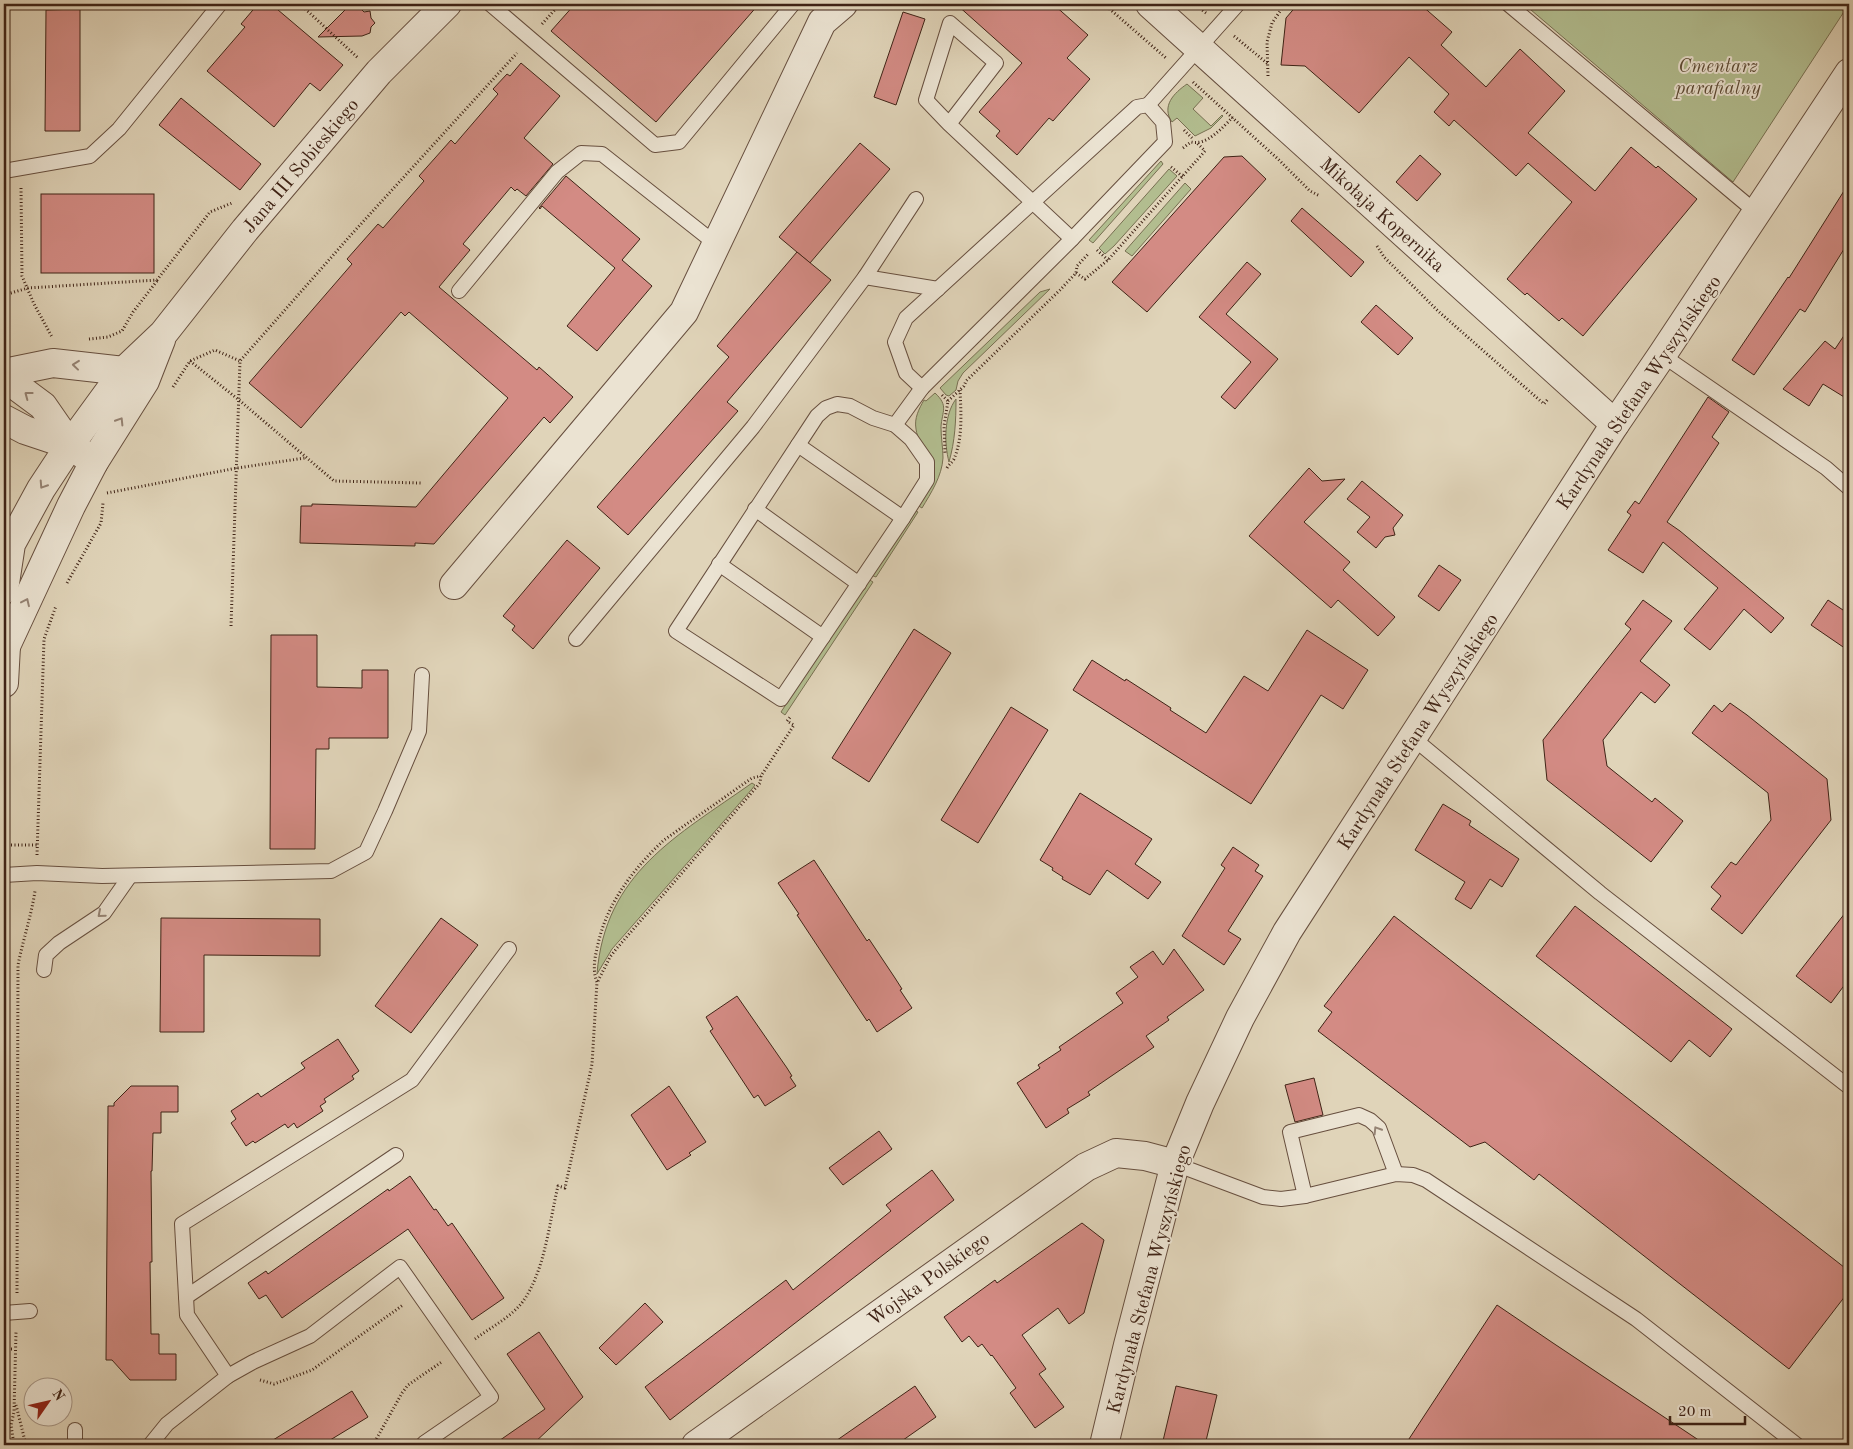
<svg xmlns="http://www.w3.org/2000/svg" width="1853" height="1449" viewBox="0 0 1853 1449" font-family="'Old Standard TT',serif">
  <rect width="100%" height="100%" fill="#e0d4b9"/>
  <filter id="stains"><feTurbulence type="fractalNoise" baseFrequency=".004" numOctaves="4"/><feColorMatrix values="0 0 0 0 .2 0 0 0 0 .09 0 0 0 0 .02 0 0 0 .5 -.17"/></filter>
  <radialGradient id="worn" r=".72"><stop offset=".6" stop-color="#630" stop-opacity="0"/><stop offset="1" stop-color="#630" stop-opacity=".3"/></radialGradient>
  <g fill="#b2bd8f" stroke="#787052">
    <path d="M1524 4H1849L1733 182Z"/>
    <path d="M1187 84 1203 98 1193 109 1211 126 1222 115 1223 116 1211 128 1195 136 1177 118 1172 122C1161 106 1174 93 1187 84Z"/>
    <path d="M1161 161 1163 164 1093 243 1089 240Z"/>
    <path d="M1169 169 1177 176 1114 246 1105 254 1099 248Z"/>
    <path d="M1185 183 1191 189 1132 256 1125 251Z"/>
    <path d="M1050 289 963 373 958 381 956 390 949 396 946 395 940 388 1040 292Z"/>
    <path d="M935 393C949 406 942 411 941 427 941 438 943 448 943 458 942 476 931 493 922 508L917 505C922 498 929 490 932 483 942 458 918 448 916 429 914 418 919 409 924 400L926 401Z"/>
    <path d="M956 399C956 421 955 441 949 462 944 443 944 415 956 399Z"/>
    <path d="M914 510 918 512 876 577 871 575Z"/>
    <path d="M868 579 873 582 785 715 781 712Z"/>
    <path d="M752 783 755 785 752 789 612 949 597 974C605 873 677 836 752 783Z"/>
  </g>
  <g fill="#d38b84" stroke="#3f2316">
    <path d="M258 4H271L343 65 320 91 310 83 274 127 207 71 245 27 241 24Z"/>
    <path d="M351 4H356L364 12 370 11 371 18 375 23 371 27 370 33 362 36 318 37Z"/>
    <path d="M575 4H759L656 122 551 31Z"/>
    <path d="M956 4H1053L1088 35 1067 58 1090 79 1053 121 1049 118 1017 155 996 136 1000 131 979 112 1022 63Z"/>
    <path d="M1298 4H1420L1452 32 1441 45 1486 87 1520 49 1565 91 1528 133 1595 191 1631 147 1656 168 1658 166 1697 199 1583 336 1562 318 1559 321 1527 293 1525 295 1507 279 1572 202 1528 163 1516 176 1454 120 1449 126 1434 112 1449 94 1409 57 1359 113 1305 66 1281 65 1286 18Z"/>
    <path d="M80 9V131H45L46 10Z"/>
    <path d="M903 12 925 19 896 105 874 97Z"/>
    <path d="M521 63 560 96 524 138 553 164 526 196 517 189 515 191 511 187 463 244 470 250 439 287 537 370 539 367 573 397 550 423 544 417 434 544 415 543V546L300 543 301 506H312V504L416 507 508 398 409 312 405 316 401 312 301 428 249 383 352 264 347 259 378 224 383 228 424 181 419 176 451 140 455 144 498 94 493 89 507 74 510 76Z"/>
    <path d="M181 98 261 164 240 190 159 125Z"/>
    <path d="M860 143 890 169 810 263 779 237Z"/>
    <path d="M1420 155 1441 174 1417 201 1396 182Z"/>
    <path d="M1242 156 1266 179 1147 312 1112 282 1224 157Z"/>
    <path d="M566 176 640 239 622 260 652 286 597 351 567 326 615 268 542 206 540 209 539 208Z"/>
    <path d="M1849 183V241L1805 312 1800 309 1754 375 1732 360 1788 277 1789 278Z"/>
    <rect x="41" y="194" width="113" height="79"/>
    <path d="M1302 208 1364 262 1351 277 1291 221Z"/>
    <path d="M797 252 831 280 727 402 738 411 628 535 597 507 729 357 717 346Z"/>
    <path d="M1247 262 1261 274 1226 314 1278 359 1235 409 1221 397 1251 362 1199 317Z"/>
    <path d="M1376 305 1413 338 1398 355 1361 322Z"/>
    <path d="M1849 328V400L1823 384 1809 406 1783 389 1825 341 1835 349Z"/>
    <path d="M1708 397 1729 412 1712 437 1719 443 1667 522 1680 531 1784 618 1771 633 1744 609 1710 650 1684 629 1718 588 1663 542 1643 573 1608 550 1631 515 1627 512 1635 501 1639 504Z"/>
    <path d="M1309 468 1322 481 1345 479 1304 522 1350 562 1343 570 1395 617 1378 636 1338 600 1331 608 1249 536Z"/>
    <path d="M1362 481 1403 515 1393 528 1395 535 1385 537 1376 548 1357 532 1370 517 1347 499Z"/>
    <path d="M567 540 600 568 533 649 512 630 515 626 503 616Z"/>
    <path d="M1439 565 1461 580 1439 611 1418 596Z"/>
    <path d="M1643 600 1672 621 1640 661 1670 685 1655 703 1641 692 1603 740 1607 766 1652 802 1655 798 1683 821 1651 862 1547 780 1543 740 1631 629 1625 624Z"/>
    <path d="M1828 600 1849 614V651L1811 625Z"/>
    <path d="M914 629 951 653 869 782 832 758Z"/>
    <path d="M1307 630 1368 670 1343 709 1321 695 1251 804 1073 690 1092 660 1125 681 1126 679 1171 708 1170 710 1206 733 1244 676 1268 691Z"/>
    <path d="M271 635H317V687L362 688V670H388V738H329V749H316L315 849H270Z"/>
    <path d="M1730 703 1747 715 1827 779 1831 820 1742 934 1711 909 1721 896 1711 887 1731 862 1736 865 1771 820 1768 793 1692 733 1714 705 1722 712Z"/>
    <path d="M1011 707 1048 730 978 843 941 820Z"/>
    <path d="M1080 793 1152 839 1135 864 1161 882 1148 899 1107 870 1090 895 1062 879 1063 877 1052 870 1053 868 1040 860Z"/>
    <path d="M1443 804 1471 821 1469 825 1519 859 1502 887 1490 879 1471 909 1455 899 1465 882 1415 850Z"/>
    <path d="M1233 847 1259 865 1255 871 1263 876 1228 931 1241 939 1224 965 1182 936 1225 868 1221 865Z"/>
    <path d="M814 860 867 941 869 939 895 978 902 989 900 990 912 1008 877 1032 869 1019 867 1021 797 915 799 914 778 883Z"/>
    <path d="M1575 906 1732 1029 1710 1057 1689 1040 1671 1062 1536 956Z"/>
    <path d="M1849 908V979L1831 1003 1796 976Z"/>
    <path d="M1394 916 1849 1271V1291L1789 1369 1539 1174 1534 1180 1485 1142 1470 1147 1318 1031 1332 1012 1324 1006Z"/>
    <path d="M161 918 320 919V956L204 955V1032H160Z"/>
    <path d="M441 918 478 945 411 1033 375 1006Z"/>
    <path d="M1174 949 1204 990 1167 1017 1169 1020 1146 1036 1154 1047 1088 1092 1090 1095 1067 1109 1069 1113 1046 1128 1017 1083 1040 1068 1038 1065 1061 1050 1059 1047 1123 1003 1116 993 1138 977 1130 967 1153 951 1163 965Z"/>
    <path d="M737 996 787 1068 792 1076 790 1077 796 1086 765 1106 758 1095 754 1098 710 1031 713 1029 706 1017Z"/>
    <path d="M338 1039 359 1071 352 1076 354 1079 324 1099 326 1102 320 1106 323 1111 297 1128 294 1123 288 1128 285 1124 255 1143 253 1141 246 1146 231 1123 236 1119 231 1111 258 1093 261 1097 305 1068 301 1063Z"/>
    <path d="M1314 1078 1323 1115 1295 1122 1285 1085Z"/>
    <path d="M131 1086H178V1112H161V1133H153L152 1171H151L152 1262H150L151 1334H159V1354H176V1380H130L112 1360H106L108 1106H114V1103Z"/>
    <path d="M669 1086 706 1142 689 1153 691 1155 667 1170 631 1115Z"/>
    <path d="M879 1131 892 1149 843 1185 829 1168Z"/>
    <path d="M932 1170 954 1200 670 1420 645 1387 786 1280 793 1290 891 1211 886 1205Z"/>
    <path d="M410 1176 434 1210 436 1209 448 1226 452 1223 504 1298 472 1320 408 1229 282 1318 266 1295 259 1299 248 1283 266 1271 268 1274 388 1189 389 1191Z"/>
    <path d="M1082 1223 1104 1240 1084 1313 1069 1324 1058 1308 1022 1335 1046 1369 1039 1374 1064 1407 1035 1428 1010 1393 1016 1388 992 1355 991 1356 982 1344 978 1347 969 1336 962 1342 944 1317 995 1280 997 1283Z"/>
    <path d="M645 1303 663 1322 616 1365 599 1348Z"/>
    <path d="M1497 1305 1553 1343 1706 1445H1405Z"/>
    <path d="M539 1332 583 1397 532 1445H493L545 1409 507 1354Z"/>
    <path d="M915 1386 936 1417 896 1445H830Z"/>
    <path d="M1176 1386 1217 1395 1205 1445H1162Z"/>
    <path d="M352 1391 368 1417 322 1445H265Z"/>
  </g>
  <g fill="none" stroke-linecap="round" stroke-linejoin="round">
    <defs>
      <g id="service">
        <path d="M490 4 655 145 679 142 793 4"/>
        <path d="M1508 4 1757 213"/>
        <path d="M1148 105 1163 122 1165 142 1072 239 922 388 906 373 895 342 906 318 1137 107Z"/>
        <path d="M1148 105 1238 4"/>
        <path d="M949 124 926 100 950 23 996 63 949 124 1072 239"/>
        <path d="M4 171 90 156 119 129 220 4"/>
        <path d="M865 277 916 199"/>
        <path d="M459 291 557 172 581 153 602 154 716 244"/>
        <path d="M1662 355 1826 468 1849 488"/>
        <path d="M837 404 850 406 873 418 895 425 911 439 927 462V480L903 518 781 699 676 631 817 416 826 408Z"/>
        <path d="M895 425 922 388"/>
        <path d="M798 445 903 518"/>
        <path d="M755 509 859 584"/>
        <path d="M719 564 823 637"/>
        <path d="M576 639 753 427 865 277 938 289"/>
        <path d="M1413 738 1600 893 1849 1087"/>
        <path d="M4 875 37 873 102 876 331 871 366 852 385 811 419 731 422 675"/>
        <path d="M44 970 46 955 59 943 104 913 130 876"/>
        <path d="M1175 1164 1263 1197 1281 1199 1305 1196 1396 1174 1413 1175 1426 1180 1636 1319 1797 1445"/>
        <path d="M1305 1196 1290 1132 1359 1115 1370 1120 1379 1128 1396 1174"/>
        <path d="M186 1297 396 1155"/>
        <path d="M4 1313 30 1311"/>
        <path d="M228 1376 187 1315 182 1224 412 1080 509 949"/>
        <path d="M75 1430V1445"/>
        <path d="M150 1445 167 1424 228 1376 253 1362 310 1336 400 1267 491 1397 424 1443"/>
      </g>
      <g id="minor">
        <path d="M4 373 53 363 124 371"/>
        <path d="M4 377 43 406 70 445 94 462"/>
        <path d="M4 419 25 430 70 445"/>
        <path d="M454 585 684 312 822 22 843 4"/>
      </g>
      <g id="tertiary">
        <path d="M1150 4 1615 424"/>
        <path d="M4 590 11 544 41 489 70 445 124 371 163 334 245 230 379 72 447 4"/>
        <path d="M4 634 6 646 4 683"/>
        <path d="M6 646 71 506 94 462 145 381 161 340"/>
        <path d="M696 1445 1086 1167 1116 1153 1145 1156 1175 1164"/>
        <path d="M1104 1445 1128 1345 1175 1164 1200 1103 1240 1018 1287 932 1615 424 1662 355 1849 73"/>
      </g>
    </defs>
    <use href="#service" stroke="#674f3f" stroke-width="16"/>
    <use href="#minor" stroke="#674f3f" stroke-width="30"/>
    <use href="#tertiary" stroke="#674f3f" stroke-width="30"/>
    <g stroke="#3f2316" stroke-width="3" stroke-dasharray="1 2.5" stroke-linecap="butt">
      <path d="M300 4 358 58"/>
      <path d="M364 4 409 5"/>
      <path d="M1104 4 1166 58"/>
      <path d="M1194 4 1206 13"/>
      <path d="M542 24 560 4"/>
      <path d="M1234 36 1268 64"/>
      <path d="M1268 76 1267 42 1272 23 1285 4"/>
      <path d="M1193 82 1278 159 1310 191 1320 196"/>
      <path d="M1184 130 1192 138"/>
      <path d="M1183 148 1191 142C1207 146 1223 127 1233 117"/>
      <path d="M1171 167 1183 177"/>
      <path d="M21 188 22 276 34 304 52 337"/>
      <path d="M1377 246 1384 257 1438 311 1544 404 1548 399"/>
      <path d="M1097 250 1108 260"/>
      <path d="M1076 273 1085 279 1108 260 1205 151 1197 143"/>
      <path d="M4 295 28 288 157 280 210 212 232 203"/>
      <path d="M89 339 108 337 122 331 133 312 157 281"/>
      <path d="M190 361 239 400 334 481 421 483"/>
      <path d="M173 387 190 361 215 350 240 361"/>
      <path d="M942 395 948 401 944 426 945 453"/>
      <path d="M948 401 964 386 966 381 1060 290 1076 273 1077 266 1089 253"/>
      <path d="M947 468C949 464 952 463 954 459 963 438 961 412 960 390"/>
      <path d="M107 493 237 468 305 458"/>
      <path d="M67 583 101 523 103 503"/>
      <path d="M231 626 240 361 350 236 517 53"/>
      <path d="M4 845H37"/>
      <path d="M37 855 44 639 56 606"/>
      <path d="M598 981 610 957 617 948 760 783 761 776 794 725 787 721 791 716"/>
      <path d="M17 1293 18 965C23 940 31 917 35 891"/>
      <path d="M475 1339C490 1328 509 1318 521 1304 545 1273 549 1223 558 1186L565 1188 592 1064 597 982C592 969 595 957 598 944 607 903 634 868 664 840L752 778 761 776"/>
      <path d="M4 1349H14"/>
      <path d="M260 1380 274 1384 312 1370 403 1305"/>
      <path d="M16 1405 26 1445"/>
      <path d="M14 1445 11 1425 14 1412 16 1332"/>
      <path d="M373 1445 402 1393 408 1385 443 1361"/>
    </g>
    <use href="#service" stroke="#ebe3d2" stroke-width="14"/>
    <use href="#minor" stroke="#ebe3d2" stroke-width="28"/>
    <use href="#tertiary" stroke="#ebe3d2" stroke-width="28"/>
  </g>
  <defs><path id="oneway-chevron" d="M-2-3.5L2.5 0L-2 3.5" fill="none" stroke-width="1.6" stroke-linecap="round" stroke-linejoin="round" transform="scale(1.25)"/></defs>
  <g stroke="#958374">
    <use href="#oneway-chevron" transform="translate(76 365) rotate(-174)"/>
    <use href="#oneway-chevron" transform="translate(28 395) rotate(-143)"/>
    <use href="#oneway-chevron" transform="translate(120 421) rotate(-58)"/>
    <use href="#oneway-chevron" transform="translate(43 485) rotate(123)"/>
    <use href="#oneway-chevron" transform="translate(26 602) rotate(-65)"/>
    <use href="#oneway-chevron" transform="translate(101 914) rotate(139)"/>
    <use href="#oneway-chevron" transform="translate(1377 1130) rotate(-122)"/>
  </g>
  <g text-anchor="middle" stroke-width="4" stroke-linejoin="round" paint-order="stroke">
    <g font-size="19" font-style="italic" fill="#5c4a34" stroke="#ebe3d2">
      <text x="1718" y="72">Cmentarz<tspan x="1718" dy="22">parafialny</tspan></text>
    </g>
    <g font-size="19" fill="#3f2316" stroke="#ebe3d2">
      <text transform="translate(300 165) rotate(-50)" y="7">Jana III Sobieskiego</text>
      <text transform="translate(1383 214) rotate(42)" y="7">Mikołaja Kopernika</text>
      <text transform="translate(1638 392) rotate(-56)" y="7">Kardynała Stefana Wyszyńskiego</text>
      <text transform="translate(1417 731) rotate(-57)" y="7">Kardynała Stefana Wyszyńskiego</text>
      <text transform="translate(928 1278) rotate(-36)" y="7">Wojska Polskiego</text>
      <text transform="translate(1148 1279) rotate(-75)" y="7">Kardynała Stefana Wyszyńskiego</text>
    </g>
  </g>
  <rect width="1853" height="1449" fill="none" stroke="#e0d4b9" stroke-width="20"/>
  <rect x="5" y="5" width="1843" height="1439" fill="none" stroke="#3f2316" stroke-width="2.5"/>
  <rect x="10" y="10" width="1833" height="1429" fill="none" stroke="#3f2316"/>
  <g transform="translate(48 1402) rotate(56)"><circle r="24" fill="#ebe3d2" stroke="#a69687"/>
  <path d="M0-4L9 19L0 12L-9 19Z" fill="#8f2418"/>
  <text y="-8" font-size="14" font-weight="bold" text-anchor="middle" fill="#3f2316">N</text>
  </g>
  <path d="M1670 1416v8h75v-8" fill="none" stroke="#3f2316" stroke-width="2.5"/>
  <text x="1678" y="1416" font-size="15" fill="#3f2316" stroke="#ebe3d2" stroke-width="4" paint-order="stroke">20 m</text>
  <rect width="100%" height="100%" filter="url(#stains)"/>
  <rect width="100%" height="100%" fill="url(#worn)"/>
</svg>
